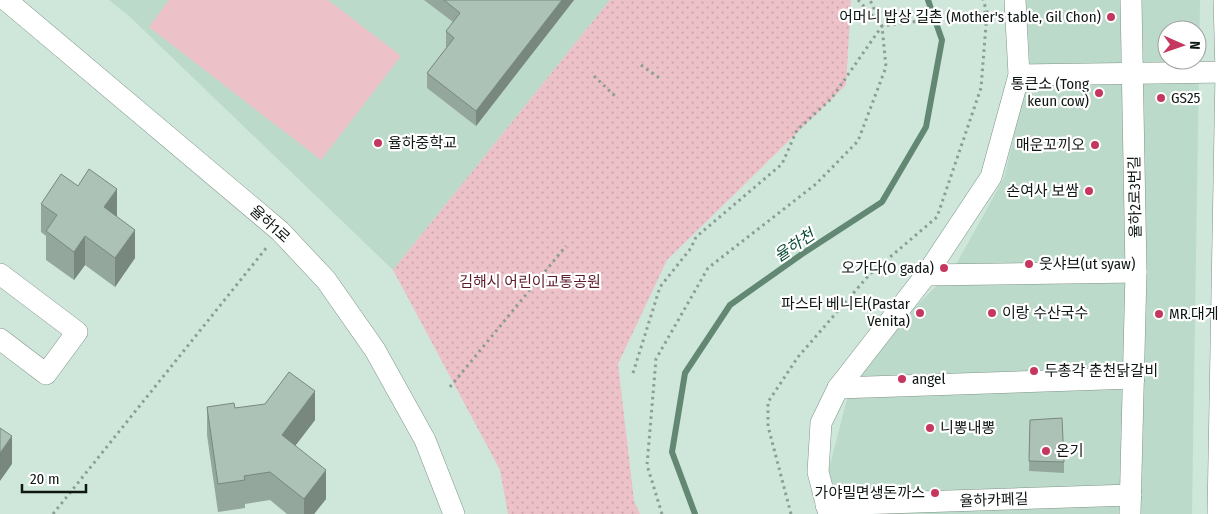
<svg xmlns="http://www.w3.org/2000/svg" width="1227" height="514" viewBox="0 0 1227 514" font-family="'Fira Sans Condensed','Noto Sans KR',sans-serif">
  <defs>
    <pattern id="park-dots" width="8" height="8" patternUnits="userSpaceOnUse" patternTransform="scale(1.25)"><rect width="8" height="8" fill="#edc1c8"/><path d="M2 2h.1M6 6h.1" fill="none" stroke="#caa5ab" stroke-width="1.8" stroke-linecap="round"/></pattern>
  </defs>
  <rect width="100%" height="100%" fill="#cfe6da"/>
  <g fill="#bcdaca" fill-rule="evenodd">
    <path d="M109 0H610L393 270 129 16Z"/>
    <path d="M1026 0H1200L1192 514H841L828 473 855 368 954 268 1004 178 1030 68ZM1167 30H1197V60H1167Z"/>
  </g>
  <path fill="url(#park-dots)" d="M610 0H851L846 85 667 260 618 364 634 501 640 514H508L500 470 393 270Z"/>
  <path fill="#edc1c8" d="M169 0H328L401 56 321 160 149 27Z"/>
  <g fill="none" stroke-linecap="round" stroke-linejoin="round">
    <path stroke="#628874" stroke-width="6" d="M695 514 672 452 685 373 730 305 802 254 882 202 926 127 942 40 928 0"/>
    <defs>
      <g id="minor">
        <path d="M6 0 280 231 326 280 375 350 425 440 454 514"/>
        <path d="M1019 75 1227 72"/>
        <path d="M0 274 77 332 46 374 0 339"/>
        <path d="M926 275 1136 272"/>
        <path d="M838 388 1134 378"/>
        <path d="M826 505 1131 495"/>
        <path d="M829 514 818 472 821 423 838 388 926 275 991 177 1019 75 1015 0"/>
        <path d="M1130 514 1136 272 1131 0"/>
        <path d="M1218 514 1226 72 1224 0"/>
      </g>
    </defs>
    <use href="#minor" stroke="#7f9489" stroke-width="22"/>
    <g stroke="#8c9d94" stroke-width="3" stroke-dasharray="2.5 4" stroke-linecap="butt">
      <path d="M858 0 880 24"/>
      <path d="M641 65 662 80"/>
      <path d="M594 76 616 97"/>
      <path d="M633 373 660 287 691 248 696 237 782 164 797 130 831 99 882 26 987 12"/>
      <path d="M450 387 566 246"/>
      <path d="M53 514 267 247"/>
      <path d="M662 514 647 465 656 359 708 268 816 184 858 141 886 67 882 26 870 0"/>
      <path d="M791 514 768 426V402L798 357 869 275 937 217 981 88 987 12 983 0"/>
    </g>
    <use href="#minor" stroke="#fff" stroke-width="21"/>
  </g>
  <g fill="#94a79d">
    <path d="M424 0H574L476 126 427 88V73L447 47H446V31L453 22Z"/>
    <path d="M41 204 117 217 135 258 115 287 85 265 74 280 46 260V236L41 232Z"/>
    <path d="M207 407 235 408 315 420 295 446 326 499 314 514H287L270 500 245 504V508L218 512 207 435Z"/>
    <path d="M1030 420 1064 462V473L1029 471Z"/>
  </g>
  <g fill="#78887f">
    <path d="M562 0H574L476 126V111Z"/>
    <path d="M117 189V218L104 207Z"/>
    <path d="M135 230V258L115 287V258Z"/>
    <path d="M85 236V265L74 280V252Z"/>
    <path d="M315 391V420L282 463V435Z"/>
    <path d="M12 436V464L0 481V453Z"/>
    <path d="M326 470V499L314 514H304V499Z"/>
  </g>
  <g fill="#acc2b6" stroke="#78887f">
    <path d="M444 0H562L476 111 427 73 454 38 446 31 460 13Z"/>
    <path d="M89 169 117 189 104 207 135 230 115 258 85 236 74 252 46 231 57 215 41 204 61 174 78 186Z"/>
    <path d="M289 372 315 391 282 435 326 470 304 499 270 472 244 476 245 480 218 484 207 407 234 403 235 408 265 404Z"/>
    <path d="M1062 418 1064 462 1029 461 1030 420Z"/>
    <path d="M0 428 12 436 0 453Z"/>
  </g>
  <g fill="#c63760" stroke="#fff" stroke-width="2">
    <circle cx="1111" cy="17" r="5"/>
    <circle cx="1099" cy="93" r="5"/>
    <circle cx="1161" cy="98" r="5"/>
    <circle cx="378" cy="143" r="5"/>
    <circle cx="1095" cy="145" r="5"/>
    <circle cx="1089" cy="191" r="5"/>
    <circle cx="1029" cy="264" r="5"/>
    <circle cx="944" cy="268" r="5"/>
    <circle cx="920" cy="313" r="5"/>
    <circle cx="992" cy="313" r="5"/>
    <circle cx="1159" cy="314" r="5"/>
    <circle cx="1034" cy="371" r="5"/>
    <circle cx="902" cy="379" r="5"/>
    <circle cx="930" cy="428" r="5"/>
    <circle cx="1046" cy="451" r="5"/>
    <circle cx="935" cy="493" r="5"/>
  </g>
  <g text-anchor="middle" stroke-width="4.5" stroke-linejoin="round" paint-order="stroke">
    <g font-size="15" fill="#0f1713" stroke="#fff" text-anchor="start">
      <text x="1101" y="22" text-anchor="end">어머니 밥상 길촌 (Mother's table, Gil Chon)</text>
      <text x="1089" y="89" text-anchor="end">통큰소 (Tong<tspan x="1089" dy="17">keun cow)</tspan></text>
      <text x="1171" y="103">GS25</text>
      <text x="388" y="148">율하중학교</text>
      <text x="1085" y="150" text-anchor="end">매운꼬끼오</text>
      <text x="1079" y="196" text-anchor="end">손여사 보쌈</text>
      <text x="1039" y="269">웃샤브(ut syaw)</text>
      <text x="934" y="273" text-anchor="end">오가다(O gada)</text>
      <text x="910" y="309" text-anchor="end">파스타 베니타(Pastar<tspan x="910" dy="17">Venita)</tspan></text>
      <text x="1002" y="318">이랑 수산국수</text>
      <text x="1169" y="319">MR.대게</text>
      <text x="1044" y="376">두총각 춘천닭갈비</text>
      <text x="912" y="384">angel</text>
      <text x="940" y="433">니뽕내뽕</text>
      <text x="1056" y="456">온기</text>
      <text x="925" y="498" text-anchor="end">가야밀면생돈까스</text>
    </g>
    <g font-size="15" fill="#0f1713" stroke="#fff">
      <text transform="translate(1135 197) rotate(-91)" y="5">율하2로3번길</text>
      <text transform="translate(270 224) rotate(42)" y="5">율하1로</text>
      <text transform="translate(994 500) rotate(-2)" y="5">율하카페길</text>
    </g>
    <g font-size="15" fill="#5e1d2e" stroke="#fff">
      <text x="530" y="287">김해시 어린이교통공원</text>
    </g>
    <g font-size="16" font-style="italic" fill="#0b4d34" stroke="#fff">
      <text transform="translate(794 245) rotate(-34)" y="6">율하천</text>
    </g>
  </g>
  <g transform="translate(1182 45) rotate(92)"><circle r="24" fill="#ffffff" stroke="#9fa2a1"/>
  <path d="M0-4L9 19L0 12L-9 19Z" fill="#c63760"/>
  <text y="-8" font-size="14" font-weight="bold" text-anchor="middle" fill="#0f1713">N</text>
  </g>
  <path d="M22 484v8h64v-8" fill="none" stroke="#0f1713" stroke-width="2.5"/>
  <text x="30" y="484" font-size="15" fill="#0f1713" stroke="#ffffff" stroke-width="4" paint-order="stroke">20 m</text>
</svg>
